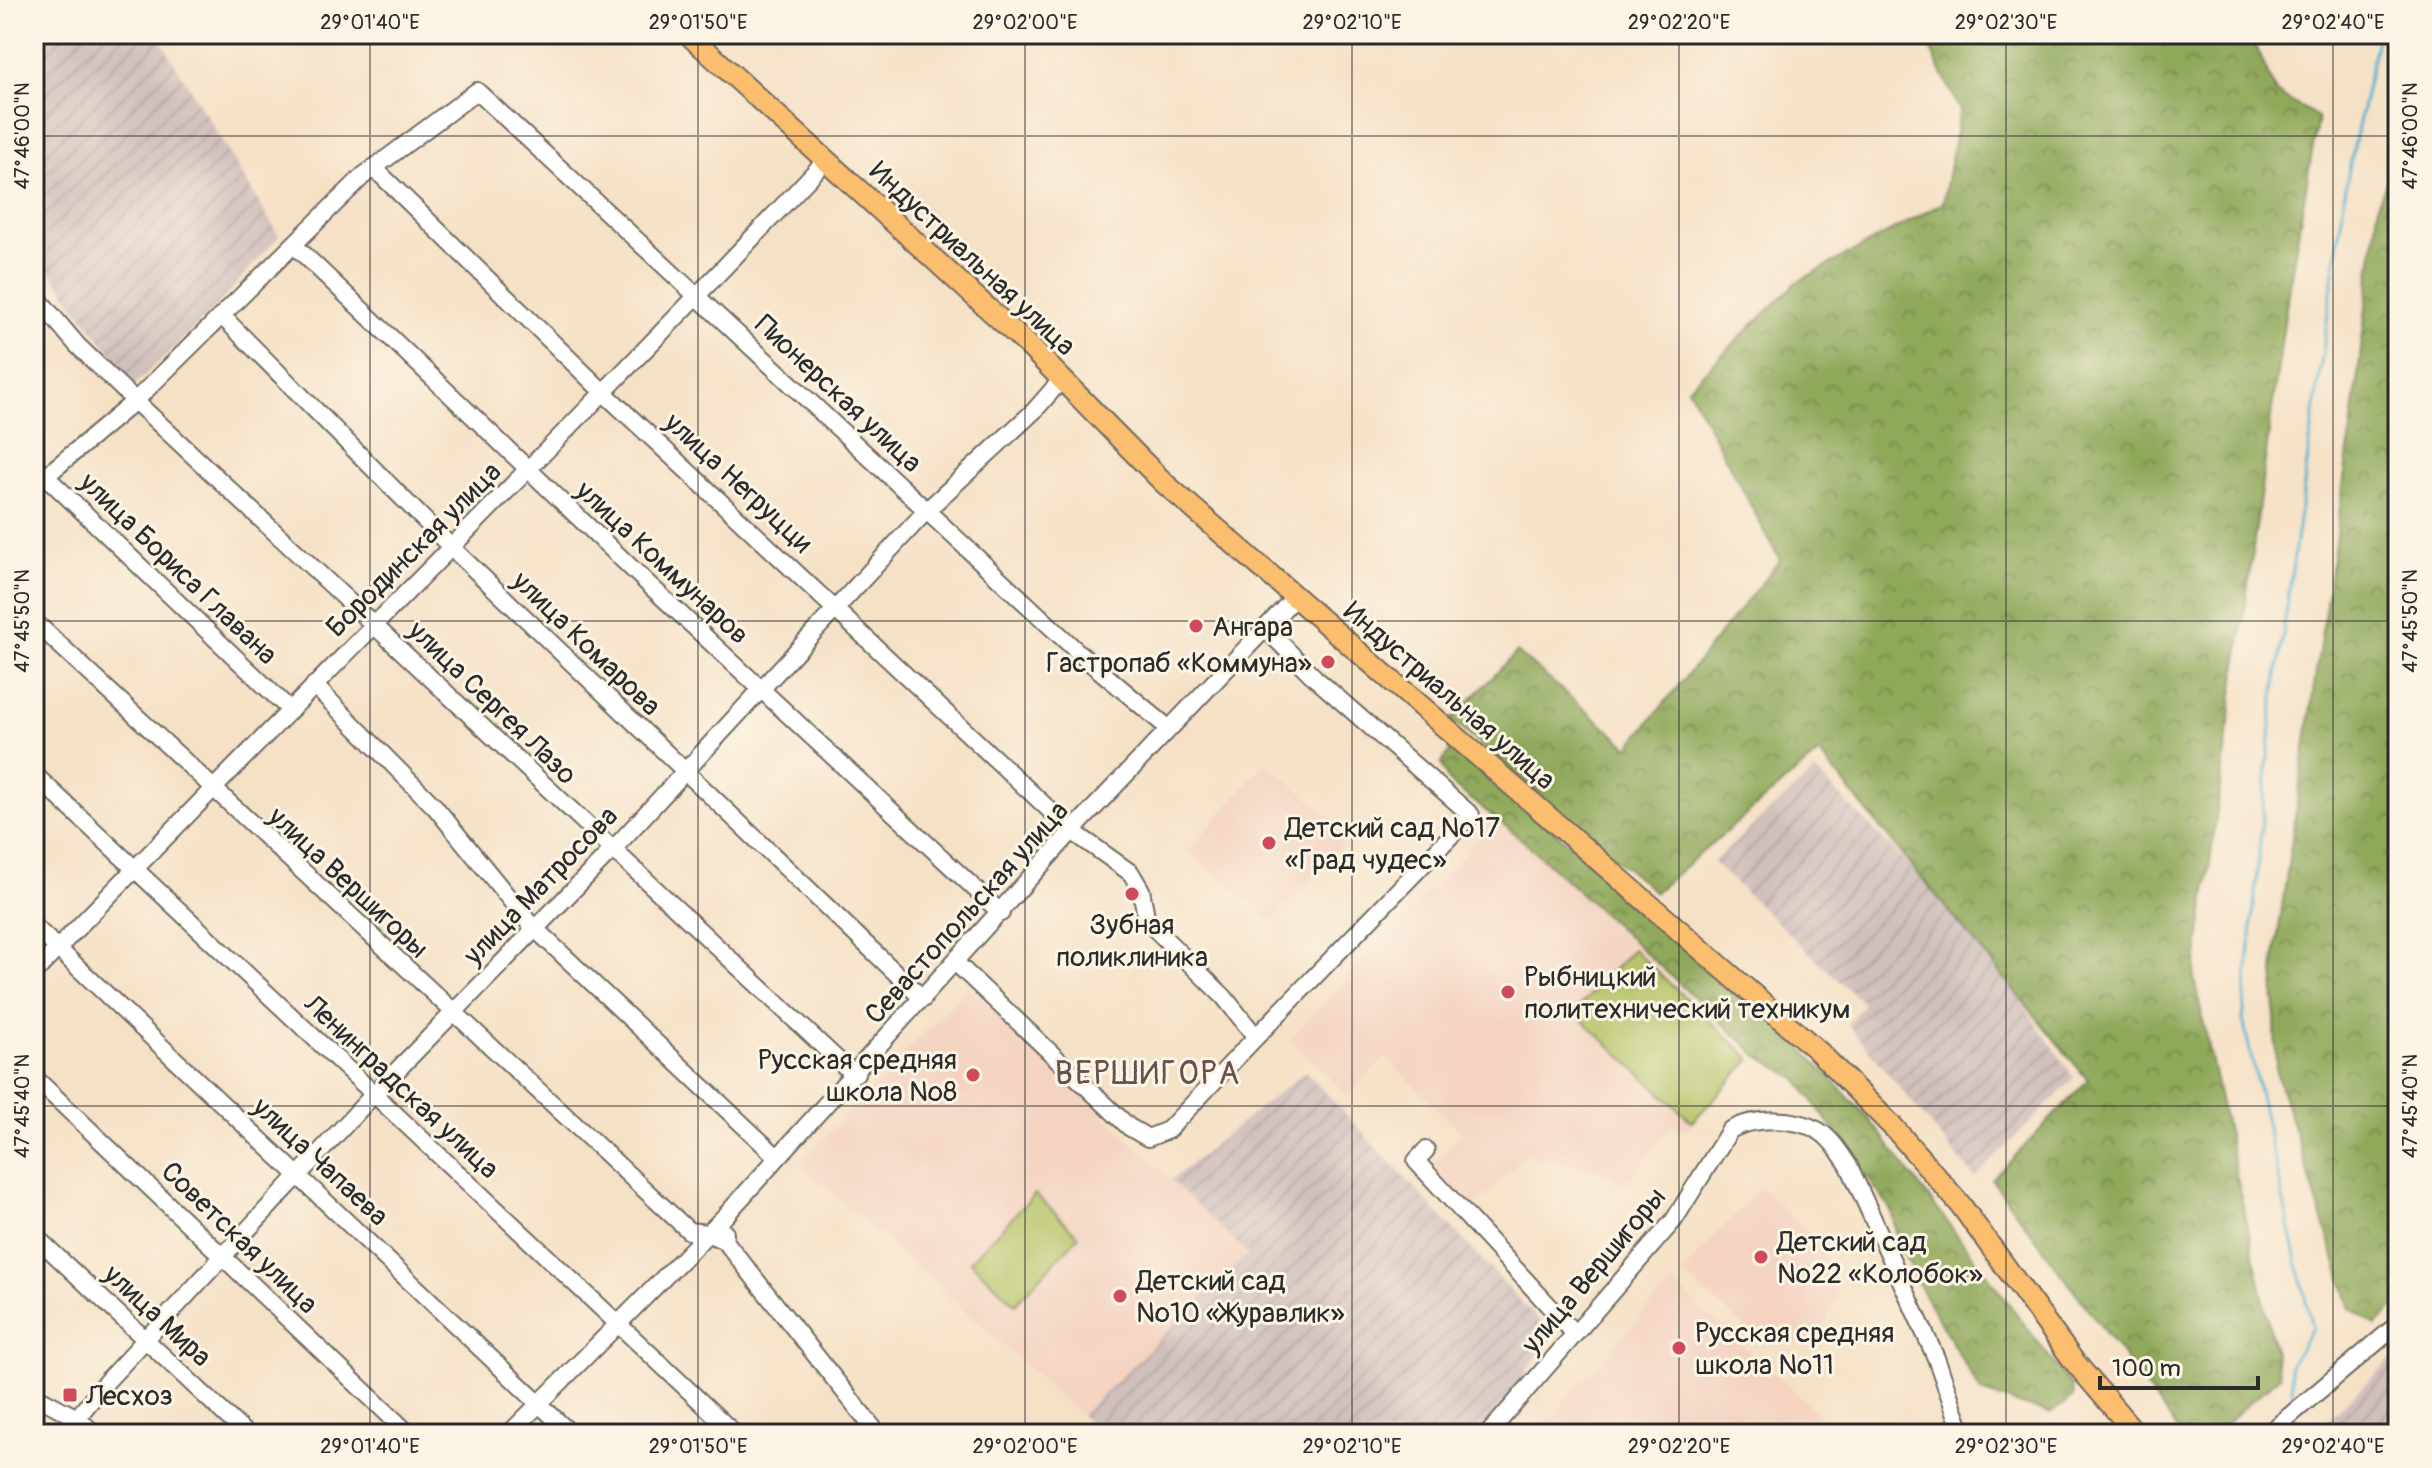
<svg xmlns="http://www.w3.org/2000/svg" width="2432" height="1468" viewBox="0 0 2432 1468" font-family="Pangolin,sans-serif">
  <defs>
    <pattern id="industrial-furrows" width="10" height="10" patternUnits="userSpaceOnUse" patternTransform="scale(2)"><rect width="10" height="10" fill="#d0c0bc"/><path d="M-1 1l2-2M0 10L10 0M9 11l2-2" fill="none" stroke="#b3a5a2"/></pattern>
    <pattern id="forest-crowns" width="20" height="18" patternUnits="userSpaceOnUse" patternTransform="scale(2)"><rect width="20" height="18" fill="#8fa85a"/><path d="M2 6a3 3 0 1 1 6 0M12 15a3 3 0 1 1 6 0" fill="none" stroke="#75894b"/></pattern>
  </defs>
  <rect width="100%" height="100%" fill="#fcf5e5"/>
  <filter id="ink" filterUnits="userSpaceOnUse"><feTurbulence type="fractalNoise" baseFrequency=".0125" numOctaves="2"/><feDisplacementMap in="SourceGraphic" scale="16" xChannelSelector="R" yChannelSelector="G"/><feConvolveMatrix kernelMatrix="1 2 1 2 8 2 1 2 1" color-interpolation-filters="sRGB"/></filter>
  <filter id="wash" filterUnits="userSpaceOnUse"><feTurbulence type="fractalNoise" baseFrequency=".006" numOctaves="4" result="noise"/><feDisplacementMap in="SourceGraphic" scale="32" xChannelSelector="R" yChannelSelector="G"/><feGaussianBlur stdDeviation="1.8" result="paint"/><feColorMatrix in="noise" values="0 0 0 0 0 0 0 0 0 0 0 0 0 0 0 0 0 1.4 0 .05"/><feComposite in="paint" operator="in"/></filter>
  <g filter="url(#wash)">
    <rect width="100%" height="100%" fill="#f5e1c6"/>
    <g fill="#f4d3c1">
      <path d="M1266 762 1350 834 1272 922 1188 851Z"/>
      <path d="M1501 815 1751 1059 1684 1131 1672 1124 1623 1189 1612 1175 1526 1154 1474 1208 1431 1166 1461 1133 1386 1057 1348 1096 1290 1039Z"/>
      <path d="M969 986 1249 1254 1081 1415 800 1164Z"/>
      <path d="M1760 1187 1820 1242 1838 1298 1814 1345 1759 1339 1682 1273Z"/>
      <path d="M1672 1282 1818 1413 1809 1434H1535Z"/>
    </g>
    <g fill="url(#industrial-furrows)">
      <path d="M34 34H157L279 236 213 309 134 385 34 250Z"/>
      <path d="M1815 771 1968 924 2074 1078 1975 1178 1847 1024 1864 1004 1713 862Z"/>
      <path d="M1305 1071 1554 1337 1527 1369 1518 1390 1480 1434H1100L1081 1415 1248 1254 1171 1180Z"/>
      <path d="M2398 1353V1434H2312Z"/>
    </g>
    <g fill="url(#forest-crowns)" stroke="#5d6a42" stroke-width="2">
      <path d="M1923 34H2251L2276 93 2318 117 2288 293 2194 979 2280 1376 2214 1434H2181L1992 1180 2088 1080 1819 753 1655 892 1451 720 1517 652 1629 747 1780 560 1688 388 1797 282 1943 203 1960 110Z"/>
      <path d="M2398 152V1304L2376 1325 2351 1309 2276 1072 2274 962 2351 431 2379 201Z"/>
      <path d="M1450 750 1481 767 1792 1038 1869 1119 2072 1387 2073 1397 2050 1414 1981 1392 1915 1279 1898 1240 1891 1210 1797 1079 1757 1055 1517 835 1449 782 1441 764Z"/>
    </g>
    <g fill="#b4c265" stroke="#707648" stroke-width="2">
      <path d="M1633 949 1751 1059 1692 1122 1574 1012Z"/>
      <path d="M1035 1194 1079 1236 1015 1304 970 1261Z"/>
    </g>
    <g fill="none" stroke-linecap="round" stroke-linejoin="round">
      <g stroke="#52b1d0" stroke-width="3">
        <path d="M2294 1403 2290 1366 2312 1328 2243 1020 2273 705 2347 179 2378 34"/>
        <path d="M2296 1418 2297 1434"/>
      </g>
    </g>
  </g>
  <g filter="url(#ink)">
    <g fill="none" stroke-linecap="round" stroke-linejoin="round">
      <defs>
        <g id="minor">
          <path d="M374 168 602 391 1072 831 1131 873 1141 890 1147 921 1224 997 1256 1037 1168 1130 1148 1138 1129 1127 956 963"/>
          <path d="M294 245 646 582 1001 913"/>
          <path d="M34 294 77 345 135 401 843 1065 856 1073"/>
          <path d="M223 317 452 548 923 999"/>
          <path d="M34 465 288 708"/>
          <path d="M34 486 135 401 363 176 477 91 1079 653 1168 728"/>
          <path d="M34 621 689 1231 707 1233 725 1241"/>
          <path d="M314 685 435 807 530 924 777 1157"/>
          <path d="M34 774 735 1434"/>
          <path d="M34 926 571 1434"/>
          <path d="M34 973C296 700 567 436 826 160"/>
          <path d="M1256 1037 1471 815 1315 678 1266 629"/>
          <path d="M34 1077 409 1434"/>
          <path d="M1426 1150 1416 1161 1574 1333"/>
          <path d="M725 1233V1241L878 1434"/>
          <path d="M34 1235 246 1434"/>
          <path d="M34 1395 79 1419 94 1434"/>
          <path d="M64 1434 106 1382 373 1095 618 844 926 511 1034 411 1062 379"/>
          <path d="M509 1434 726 1215 1072 831 1295 597"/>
          <path d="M1488 1434 1674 1220 1730 1130C1754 1117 1795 1117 1819 1131 1832 1139 1840 1153 1849 1166L1936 1358 1963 1434"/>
          <path d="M2268 1434 2398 1324"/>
        </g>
        <path id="major" d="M688 34 1030 347 1164 483 1818 1051 1895 1129 1960 1204 2073 1360 2136 1434"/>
      </defs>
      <use href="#minor" stroke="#726b61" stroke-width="20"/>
      <use href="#major" stroke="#726b61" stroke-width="24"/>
      <use href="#minor" stroke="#fff" stroke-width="16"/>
      <use href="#major" stroke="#fbbd6e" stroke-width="20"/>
    </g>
  </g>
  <path fill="none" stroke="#2b2b2b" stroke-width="2" stroke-opacity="0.45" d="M43 34V1434M370 34V1434M698 34V1434M1025 34V1434M1352 34V1434M1679 34V1434M2006 34V1434M2333 34V1434M34 136H2398M34 621H2398M34 1106H2398"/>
  <g fill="#d1495b" stroke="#fcf5e5" stroke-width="3">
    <circle cx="1196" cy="626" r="8"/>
    <circle cx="1328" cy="662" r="8"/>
    <circle cx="1269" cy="843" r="8"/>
    <circle cx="1132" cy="894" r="8"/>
    <circle cx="1508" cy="992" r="8"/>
    <circle cx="973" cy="1075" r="8"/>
    <circle cx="1761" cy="1257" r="8"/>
    <circle cx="1120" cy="1296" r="8"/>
    <circle cx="1679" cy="1348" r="8"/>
    <rect x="62" y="1387" width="16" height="16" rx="4"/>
  </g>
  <g text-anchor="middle" stroke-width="6" stroke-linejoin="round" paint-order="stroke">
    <g font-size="28" fill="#2b2b2b" stroke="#fcf5e5">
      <text transform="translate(973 258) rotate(43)" y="10">Индустриальная улица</text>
      <text transform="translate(839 393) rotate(43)" y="10">Пионерская улица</text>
      <text transform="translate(739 482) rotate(43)" y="10">улица Негруцци</text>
      <text transform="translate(413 549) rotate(-45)" y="10">Бородинская улица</text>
      <text transform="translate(663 562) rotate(43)" y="10">улица Коммунаров</text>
      <text transform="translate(179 568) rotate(44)" y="10">улица Бориса Главана</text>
      <text transform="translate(587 643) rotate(44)" y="10">улица Комарова</text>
      <text transform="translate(1450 695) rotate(41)" y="10">Индустриальная улица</text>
      <text transform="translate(493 702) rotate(44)" y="10">улица Сергея Лазо</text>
      <text transform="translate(349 882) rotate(43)" y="10">улица Вершигоры</text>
      <text transform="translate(540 885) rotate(-46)" y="10">улица Матросова</text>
      <text transform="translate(966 912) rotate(-48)" y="10">Севастопольская улица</text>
      <text transform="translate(402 1086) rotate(43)" y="10">Ленинградская улица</text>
      <text transform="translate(321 1161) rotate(43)" y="10">улица Чапаева</text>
      <text transform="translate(240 1237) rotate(44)" y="10">Советская улица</text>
      <text transform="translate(1593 1270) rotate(-50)" y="10">улица Вершигоры</text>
      <text transform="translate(158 1315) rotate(43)" y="10">улица Мира</text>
    </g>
    <g font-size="28" fill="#2b2b2b" stroke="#fcf5e5" text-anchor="start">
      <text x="1212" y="636">Ангара</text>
      <text x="1312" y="672" text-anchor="end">Гастропаб «Коммуна»</text>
      <text x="1285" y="837">Детский сад №17<tspan x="1285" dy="32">«Град чудес»</tspan></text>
      <text x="1132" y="934" text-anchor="middle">Зубная<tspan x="1132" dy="32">поликлиника</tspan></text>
      <text x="1524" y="986">Рыбницкий<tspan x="1524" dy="32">политехнический техникум</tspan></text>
      <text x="957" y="1069" text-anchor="end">Русская средняя<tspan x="957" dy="32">школа №8</tspan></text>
      <text x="1777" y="1251">Детский сад<tspan x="1777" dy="32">№22 «Колобок»</tspan></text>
      <text x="1136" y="1290">Детский сад<tspan x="1136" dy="32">№10 «Журавлик»</tspan></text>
      <text x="1695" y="1342">Русская средняя<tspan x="1695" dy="32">школа №11</tspan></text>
      <text x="86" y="1405">Лесхоз</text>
    </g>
    <g font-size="32" letter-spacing="2" fill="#67504d" stroke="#fcf5e5">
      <text x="1148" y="1084">ВЕРШИГОРА</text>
    </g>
  </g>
  <rect width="2432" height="1468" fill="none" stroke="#fcf5e5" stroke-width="88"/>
  <path d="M2100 1376v12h158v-12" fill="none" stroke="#2b2b2b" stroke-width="4"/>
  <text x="2112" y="1376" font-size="24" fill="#2b2b2b" stroke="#fcf5e5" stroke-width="6" paint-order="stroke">100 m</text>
  <rect x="44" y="44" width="2344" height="1380" fill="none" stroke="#2b2b2b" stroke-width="3"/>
  <g font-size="20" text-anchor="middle" fill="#2b2b2b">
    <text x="370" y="29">29°01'40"E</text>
    <text x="698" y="29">29°01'50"E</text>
    <text x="1025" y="29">29°02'00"E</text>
    <text x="1352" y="29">29°02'10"E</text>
    <text x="1679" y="29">29°02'20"E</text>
    <text x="2006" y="29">29°02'30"E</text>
    <text x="2333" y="29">29°02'40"E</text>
    <text transform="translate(22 136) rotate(-90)" y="7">47°46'00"N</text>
    <text transform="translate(2410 136) rotate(-90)" y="7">47°46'00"N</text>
    <text transform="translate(22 621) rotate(-90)" y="7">47°45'50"N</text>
    <text transform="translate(2410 621) rotate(-90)" y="7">47°45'50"N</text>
    <text transform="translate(22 1106) rotate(-90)" y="7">47°45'40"N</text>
    <text transform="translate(2410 1106) rotate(-90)" y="7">47°45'40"N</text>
    <text x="370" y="1453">29°01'40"E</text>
    <text x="698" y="1453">29°01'50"E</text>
    <text x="1025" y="1453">29°02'00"E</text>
    <text x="1352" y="1453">29°02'10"E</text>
    <text x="1679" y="1453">29°02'20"E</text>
    <text x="2006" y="1453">29°02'30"E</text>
    <text x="2333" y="1453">29°02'40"E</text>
  </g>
</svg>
